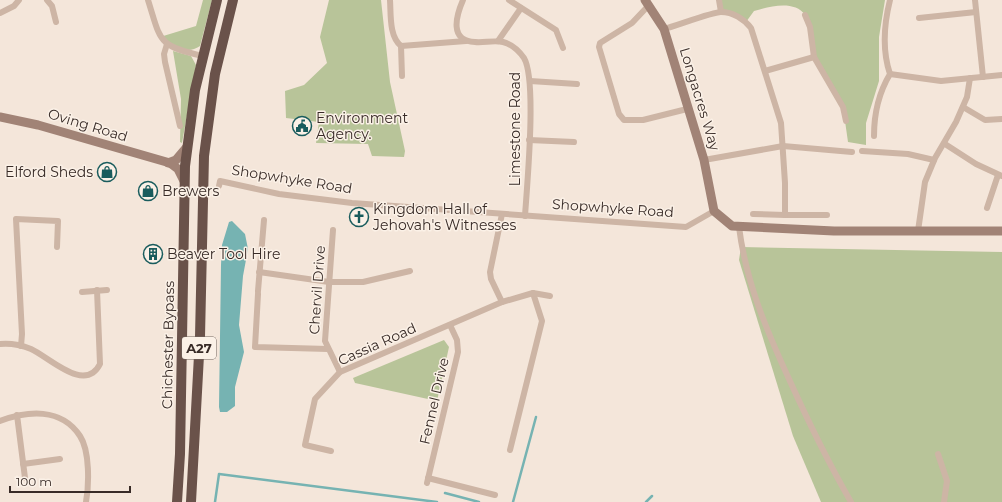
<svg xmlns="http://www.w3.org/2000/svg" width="1002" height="502" viewBox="0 0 1002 502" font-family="Montserrat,sans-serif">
  <rect width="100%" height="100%" fill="#f4e6da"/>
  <g fill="#b8c499">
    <path d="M203 0H212L200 46C186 56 172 45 160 37L196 26Z"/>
    <path d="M329 0H381L390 82 405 151 404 157 372 156 368 144 316 143 319 122 286 118 285 91 304 85 327 63 320 37Z"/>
    <path d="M719 0H885L879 37V81L866 123V145L848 142 843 107 814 57 805 15C795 0 770 6 754 11L746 22 721 12Z"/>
    <path d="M173 51 191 56 196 65 182 143 180 142 181 99Z"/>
    <path d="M741 247 1002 252V502H821L793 436 739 260Z"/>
    <path d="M444 340 449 347 437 401 355 383 353 378Z"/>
  </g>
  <path fill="#76b3b2" d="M232 221 245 234 248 249 243 276 239 325 244 352 235 387V406L227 412H220L219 407 221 265 222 245 229 222Z"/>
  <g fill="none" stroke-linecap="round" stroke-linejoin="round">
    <g stroke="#76b3b2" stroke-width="2.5">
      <path d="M445 493 479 502"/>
      <path d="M215 502 219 474 437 502"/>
      <path d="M513 502 536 417"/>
      <path d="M646 502 652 496"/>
    </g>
    <g stroke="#cdb5a5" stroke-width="6">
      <path d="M47 0 52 6 56 22"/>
      <path d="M148 0C161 41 157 46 203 56"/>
      <path d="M390 0C391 15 389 36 401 46L466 41"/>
      <path d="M463 0C456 16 449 41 475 42 484 43 493 40 503 42 511 44 519 51 524 58 537 80 527 185 525 216"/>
      <path d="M509 0 556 30 563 48"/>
      <path d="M719 0 721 12"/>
      <path d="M975 0 983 77"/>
      <path d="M649 5 632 23 600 43 599 47 619 114 624 120H643L687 109"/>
      <path d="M0 13 14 6 19 0"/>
      <path d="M805 15 810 27 814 57 843 107 846 121"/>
      <path d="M919 18 976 12"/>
      <path d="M664 29C676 26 712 12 721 12 733 12 744 19 751 28L781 123 785 183V215H827"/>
      <path d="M498 41 521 8"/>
      <path d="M167 44 164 54 165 62 180 126"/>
      <path d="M401 46 402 76"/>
      <path d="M765 71 814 57"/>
      <path d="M890 74 941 81 1002 75"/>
      <path d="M530 81 577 84"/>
      <path d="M963 107 985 120 1002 119"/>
      <path d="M874 136C874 114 878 94 890 74 882 50 884 24 890 0"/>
      <path d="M529 140 574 142"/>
      <path d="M945 144 976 164 1002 176"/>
      <path d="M862 151 908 154 934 160"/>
      <path d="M704 160 783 146 852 152"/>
      <path d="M219 186 220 181 279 194 352 203 686 227 714 211"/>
      <path d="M987 208 998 175"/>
      <path d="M753 214 785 215"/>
      <path d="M739 227C746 282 766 329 789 379 808 421 828 462 851 502"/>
      <path d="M333 230 325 341 340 372"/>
      <path d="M918 231 925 182 935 158 956 122 967 97 970 78"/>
      <path d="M259 272 329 282H363L410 271"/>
      <path d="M258 291 264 220"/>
      <path d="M82 292 107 290"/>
      <path d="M258 294 255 347 328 349"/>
      <path d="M502 302 491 279 490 272 502 214"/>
      <path d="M0 344C10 343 21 345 31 349 49 357 85 394 100 364L97 290"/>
      <path d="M21 346 22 334 16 219 58 221 57 247"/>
      <path d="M17 415 25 478"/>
      <path d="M0 421C27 411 61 407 80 436 90 451 89 485 86 502"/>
      <path d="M510 450 542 321 533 293"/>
      <path d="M331 451 305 445 315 399 340 372 502 302 533 293 550 296"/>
      <path d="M938 454 947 481 944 502"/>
      <path d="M23 464 60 459"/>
      <path d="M428 478 495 495"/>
      <path d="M427 483 458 352 457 340 450 325"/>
    </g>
    <g stroke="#a18376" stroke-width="9">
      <path d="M645 0 664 29 704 160 714 211 732 226 834 231H1002"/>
      <path d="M0 117 38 125 170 163 178 169 184 181"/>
      <path d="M168 163 176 160 187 147"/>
    </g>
    <g stroke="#6a524a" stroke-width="10">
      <path d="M177 502 180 454 185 166 195 90 217 0"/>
      <path d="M191 502 200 337 204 156 215 74 233 0"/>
    </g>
  </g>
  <defs>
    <symbol id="civic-ring" viewBox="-11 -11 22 22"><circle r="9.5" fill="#fbf1e7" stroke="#195c5d" stroke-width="1.5"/><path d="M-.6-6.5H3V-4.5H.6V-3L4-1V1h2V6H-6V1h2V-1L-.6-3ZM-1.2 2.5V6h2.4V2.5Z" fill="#195c5d"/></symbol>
    <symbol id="shop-ring" viewBox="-11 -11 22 22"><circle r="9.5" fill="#fbf1e7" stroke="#195c5d" stroke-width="1.5"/><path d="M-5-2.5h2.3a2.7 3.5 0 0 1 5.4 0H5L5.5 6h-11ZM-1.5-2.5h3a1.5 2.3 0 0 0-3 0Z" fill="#195c5d"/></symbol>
    <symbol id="church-ring" viewBox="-11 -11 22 22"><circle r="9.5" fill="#fbf1e7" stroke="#195c5d" stroke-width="1.5"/><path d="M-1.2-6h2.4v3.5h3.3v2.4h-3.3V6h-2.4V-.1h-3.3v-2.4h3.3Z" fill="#195c5d"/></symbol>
    <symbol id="building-ring" viewBox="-11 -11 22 22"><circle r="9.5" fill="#fbf1e7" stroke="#195c5d" stroke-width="1.5"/><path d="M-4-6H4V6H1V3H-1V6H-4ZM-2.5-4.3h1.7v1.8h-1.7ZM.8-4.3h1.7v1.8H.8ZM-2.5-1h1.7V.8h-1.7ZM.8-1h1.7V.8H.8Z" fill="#195c5d"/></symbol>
  </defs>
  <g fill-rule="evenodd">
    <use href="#civic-ring" x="291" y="115" width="22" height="22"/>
    <use href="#shop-ring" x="96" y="161" width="22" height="22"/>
    <use href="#shop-ring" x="137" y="180" width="22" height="22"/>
    <use href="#church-ring" x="348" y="206" width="22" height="22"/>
    <use href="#building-ring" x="142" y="243" width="22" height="22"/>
  </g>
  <g text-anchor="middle" stroke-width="3" stroke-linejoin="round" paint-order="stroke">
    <rect fill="#fbf1e7" stroke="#726661" stroke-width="1" x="182" y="337" width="34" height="22" rx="3"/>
    <g font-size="13" font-weight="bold" fill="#382b27">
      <text x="199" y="353">A27</text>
    </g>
    <g font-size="14" fill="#382b27" stroke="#fbf1e7">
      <text transform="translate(700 99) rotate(73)" y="5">Longacres Way</text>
      <text transform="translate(88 125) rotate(17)" y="5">Oving Road</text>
      <text transform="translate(515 129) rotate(-90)" y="5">Limestone Road</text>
      <text transform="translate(292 179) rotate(9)" y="5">Shopwhyke Road</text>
      <text transform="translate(613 208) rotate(4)" y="5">Shopwhyke Road</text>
      <text transform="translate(317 290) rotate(-86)" y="5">Chervil Drive</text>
      <text transform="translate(377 344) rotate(-24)" y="5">Cassia Road</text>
      <text transform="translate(168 345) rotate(-89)" y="5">Chichester Bypass</text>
      <text transform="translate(434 401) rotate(-77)" y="5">Fennel Drive</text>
    </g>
    <g font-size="14" fill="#382b27" stroke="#fbf1e7" text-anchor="start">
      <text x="316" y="123">Environment<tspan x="316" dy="16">Agency.</tspan></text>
      <text x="93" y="177" text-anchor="end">Elford Sheds</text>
      <text x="162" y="196">Brewers</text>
      <text x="373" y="214">Kingdom Hall of<tspan x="373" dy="16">Jehovah's Witnesses</tspan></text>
      <text x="167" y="259">Beaver Tool Hire</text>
    </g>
  </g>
  <path d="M10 486v6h120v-6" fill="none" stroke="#382b27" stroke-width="2"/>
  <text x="16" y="486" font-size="12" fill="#382b27" stroke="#fbf1e7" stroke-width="3" paint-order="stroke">100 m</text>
</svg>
